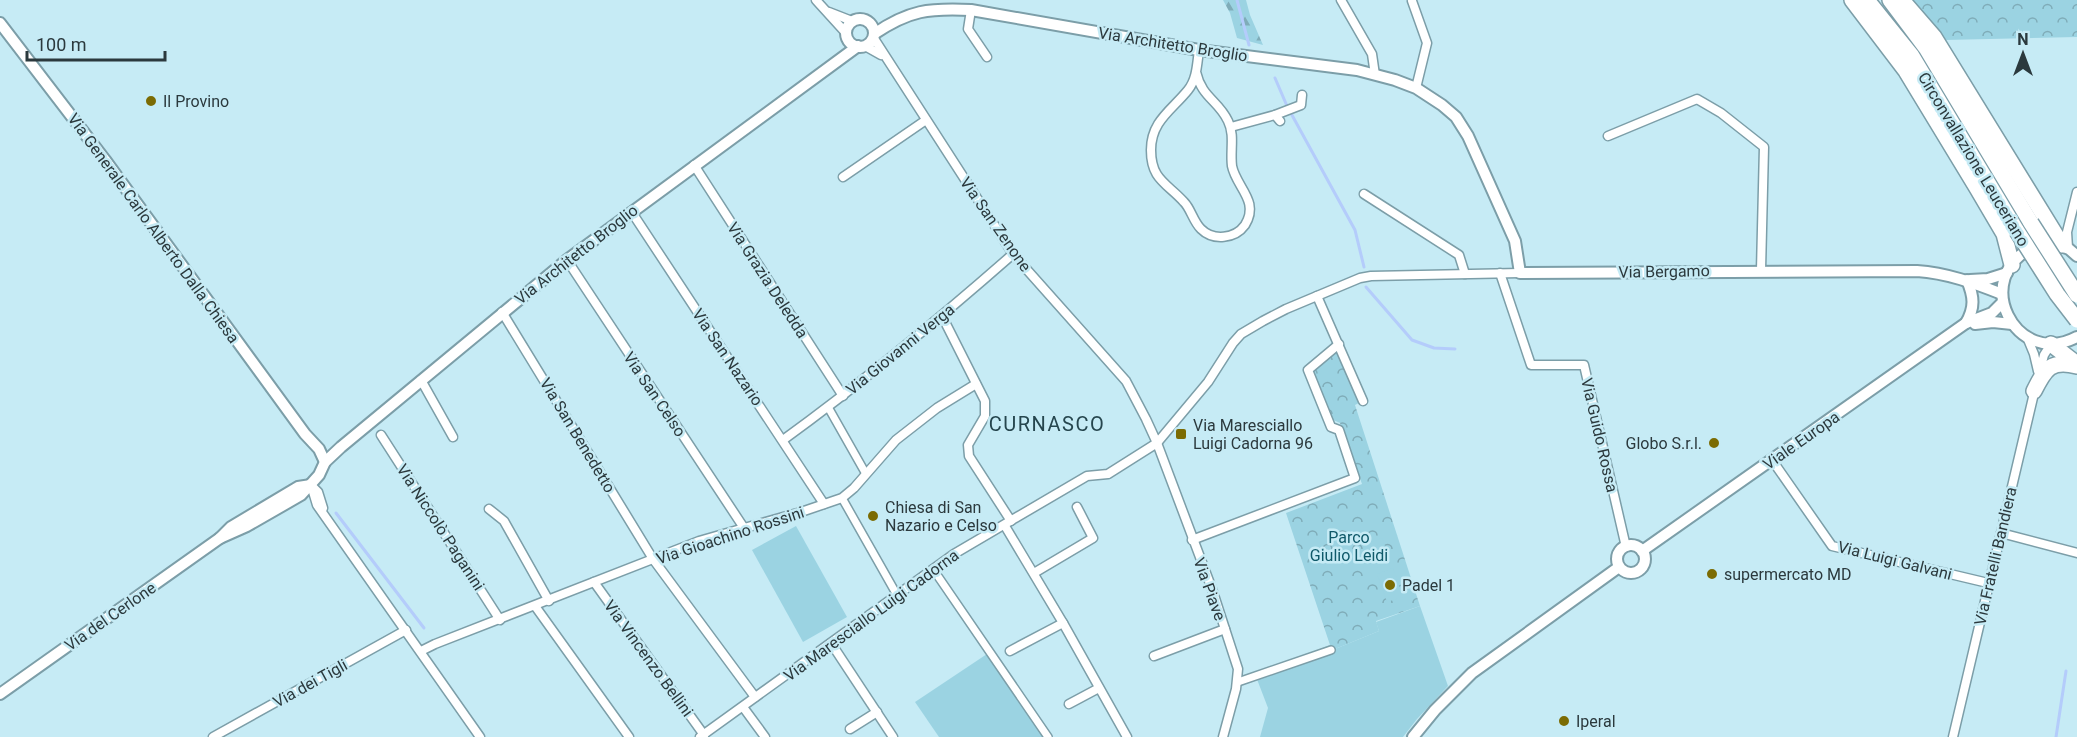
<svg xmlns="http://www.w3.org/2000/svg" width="2077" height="737" viewBox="0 0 2077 737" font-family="Roboto,sans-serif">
  <defs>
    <pattern id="forest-firs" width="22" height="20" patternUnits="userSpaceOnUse" patternTransform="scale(1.5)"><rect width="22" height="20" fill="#9bd3e2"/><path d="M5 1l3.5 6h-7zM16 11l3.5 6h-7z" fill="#7facb8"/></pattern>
    <pattern id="park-crowns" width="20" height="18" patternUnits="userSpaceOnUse" patternTransform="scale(1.5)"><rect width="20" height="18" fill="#9bd3e2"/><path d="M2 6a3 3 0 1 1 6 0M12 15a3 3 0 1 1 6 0" fill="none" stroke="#7facb8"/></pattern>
  </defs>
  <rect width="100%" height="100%" fill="#c6ebf5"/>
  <path fill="url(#forest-firs)" d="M1223 0H1246L1250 15 1263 45 1237 38 1230 13Z"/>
  <g fill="url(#park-crowns)">
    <path d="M1913 0H2077V37L1945 40Z"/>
    <path d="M1336 351 1359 403 1355 405 1420 606 1376 621 1379 631 1335 649 1330 645 1286 513 1362 484 1340 423 1331 419 1313 372Z"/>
  </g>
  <g fill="#9bd3e2">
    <path d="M796 526 847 617 803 642 752 550Z"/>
    <path d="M1382 538 1391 562 1375 568 1366 544Z"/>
    <path d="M1393 568 1403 597 1387 602 1377 574Z"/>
    <path d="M1420 606 1448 686 1417 719 1403 737H1260L1268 708 1255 674 1330 645 1335 649 1379 631 1376 622Z"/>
    <path d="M987 654 1043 737H939L915 702Z"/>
  </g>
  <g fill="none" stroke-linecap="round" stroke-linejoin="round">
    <g stroke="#b4ccfb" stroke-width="3">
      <path d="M1237 0 1249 45"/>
      <path d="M1275 78 1287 106 1355 230 1364 267"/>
      <path d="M1366 287 1412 340 1434 348 1455 349"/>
      <path d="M336 513 424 628"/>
      <path d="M2056 737 2066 671"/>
    </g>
    <defs>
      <g id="pedestrian">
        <path d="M828 407 866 474"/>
        <path d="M842 498 897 595"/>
        <path d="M933 569 1048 737"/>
        <path d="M1238 682 1331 650"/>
      </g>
      <g id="minor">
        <path d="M816 0 846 33"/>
        <path d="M1341 0 1372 54 1375 75"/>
        <path d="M1412 1 1427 43 1416 88"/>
        <path d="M971 10 968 29 987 57"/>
        <path d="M829 12 852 21"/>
        <path d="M873 37 1013 254 1126 381 1146 419 1157 443 1212 589 1238 669 1236 689 1223 737"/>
        <path d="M865 46 881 55"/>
        <path d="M1196 72C1202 98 1218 100 1228 121 1235 135 1230 150 1232 166 1236 187 1260 201 1245 225 1235 239 1213 241 1201 229 1193 221 1191 209 1184 202 1167 183 1151 180 1151 150 1151 121 1172 110 1188 90 1197 79 1197 64 1199 50"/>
        <path d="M1275 115 1301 105 1302 95"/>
        <path d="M1231 127 1275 115 1280 121"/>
        <path d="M1608 136 1697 99 1721 113 1764 147 1761 270"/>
        <path d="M694 165 843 396"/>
        <path d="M843 177 926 120"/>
        <path d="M1364 194 1459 255 1465 274"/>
        <path d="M631 211 824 504"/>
        <path d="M2068 248 2067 232 2077 192"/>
        <path d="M567 260 744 528"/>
        <path d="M1500 273 1531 365H1584L1626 547"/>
        <path d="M1317 296 1363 401"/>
        <path d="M502 312 653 559 755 697"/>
        <path d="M942 316 985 401V416L968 445 969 456 1011 521"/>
        <path d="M2027 337 2034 354 2038 371"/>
        <path d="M2039 374 2044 355 2051 344"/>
        <path d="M421 380 453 437"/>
        <path d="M381 435 500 620"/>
        <path d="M783 440C863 382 939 319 1013 254"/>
        <path d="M1772 460 1832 546 1988 583"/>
        <path d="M311 485 317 505 480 737"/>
        <path d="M311 485 318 492 323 508"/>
        <path d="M489 509 504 521 549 601"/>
        <path d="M1005 526 1063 623 1127 737"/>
        <path d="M2001 533 2077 553"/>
        <path d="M1192 540 1355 478 1339 430 1331 427 1308 370 1339 344"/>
        <path d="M1034 573 1093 538 1077 507"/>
        <path d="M594 582 704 735"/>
        <path d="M535 606 629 737"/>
        <path d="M831 643 893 737"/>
        <path d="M421 651 435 644 699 541 801 512 842 498 854 488 896 440 937 408 976 384"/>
        <path d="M1010 651 1063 623"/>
        <path d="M1154 656 1225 629"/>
        <path d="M1069 704 1099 688"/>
        <path d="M743 707 765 737"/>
        <path d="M850 729 877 712"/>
        <path d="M213 737 406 630"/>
        <path d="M700 737 954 554 1087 476 1108 474 1157 443 1208 382 1233 343 1241 334 1263 321 1286 309 1360 278 1371 276 1520 273"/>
        <path d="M1953 737 2035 389"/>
      </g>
      <g id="tertiary">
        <circle cx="860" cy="33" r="14"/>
        <path d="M0 23 105 160 305 434 319 449 325 462"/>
        <path d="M874 34C909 10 929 8 971 10L1199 50 1357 70 1395 80 1416 88 1442 105 1456 117 1468 136 1515 241 1520 273 1917 271C1947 273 1974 283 2002 294"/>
        <path d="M2055 244 2069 249 2077 256"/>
        <path d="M2034 247C1969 276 2015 370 2077 337"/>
        <path d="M1970 280 1988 279 2007 273"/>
        <path d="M1966 323C1975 307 1974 297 1967 280"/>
        <path d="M1975 324 1993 322 2012 324"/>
        <path d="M220 538 247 526 301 495 319 475 325 462 341 447 567 260 858 46"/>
        <circle cx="1631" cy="559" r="14"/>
        <path d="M1642 551 1966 323 1992 313 2003 302"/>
        <path d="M0 694 220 538 231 527 298 487 311 485"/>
        <path d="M1413 737 1435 710 1472 673 1619 567"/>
      </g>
      <g id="trunk">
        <path d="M1852 0 1906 71 1977 188 2004 234 2012 265"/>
        <path d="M1867 0 1912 56 2017 231"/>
        <path d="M1890 0 1926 48 2031 223"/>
        <path d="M1902 0 1934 37 2062 245"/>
        <path d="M2051 344 2077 364"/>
        <path d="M2034 391C2045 369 2051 359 2077 366"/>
      </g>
    </defs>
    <use href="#pedestrian" stroke="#7c9ea8" stroke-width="10"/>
    <use href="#minor" stroke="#7c9ea8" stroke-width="11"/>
    <use href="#tertiary" stroke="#7c9ea8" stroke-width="14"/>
    <use href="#trunk" stroke="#7c9ea8" stroke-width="18"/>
    <use href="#pedestrian" stroke="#fff" stroke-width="7"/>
    <use href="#minor" stroke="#fff" stroke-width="8"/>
    <use href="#tertiary" stroke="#fff" stroke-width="10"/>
    <use href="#trunk" stroke="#fff" stroke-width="15"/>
    <defs>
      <g id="trunk-bridge">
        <path d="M2031 223 2077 295"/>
        <path d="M2017 231 2057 294 2077 320"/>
      </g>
    </defs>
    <use href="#trunk-bridge" stroke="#7c9ea8" stroke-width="18" stroke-linecap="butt"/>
    <use href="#trunk-bridge" stroke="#fff" stroke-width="15"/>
  </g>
  <g fill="#7b6b03" stroke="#c6ebf5" stroke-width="2">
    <circle cx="151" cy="101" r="6"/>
    <rect x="1175" y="428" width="12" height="12" rx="3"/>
    <circle cx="1714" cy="443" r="6"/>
    <circle cx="873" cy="516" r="6"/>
    <circle cx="1712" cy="574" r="6"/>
    <circle cx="1390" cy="585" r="6"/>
    <circle cx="1564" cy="721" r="6"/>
  </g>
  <g text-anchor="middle" stroke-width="5" stroke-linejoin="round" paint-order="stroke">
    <g font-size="16" fill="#2b393d" stroke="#c6ebf5">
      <text transform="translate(1173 44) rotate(9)" y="6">Via Architetto Broglio</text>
      <text transform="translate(1974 159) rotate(59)" y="6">Circonvallazione Leuceriano</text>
      <text transform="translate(996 224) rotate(55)" y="6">Via San Zenone</text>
      <text transform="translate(154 228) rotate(54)" y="6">Via Generale Carlo Alberto Dalla Chiesa</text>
      <text transform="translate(576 254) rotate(-38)" y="6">Via Architetto Broglio</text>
      <text transform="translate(1664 271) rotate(-1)" y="6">Via Bergamo</text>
      <text transform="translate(768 280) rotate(57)" y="6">Via Grazia Deledda</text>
      <text transform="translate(900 349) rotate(-39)" y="6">Via Giovanni Verga</text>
      <text transform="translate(728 357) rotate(56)" y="6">Via San Nazario</text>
      <text transform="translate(655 394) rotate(56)" y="6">Via San Celso</text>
      <text transform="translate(578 435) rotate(59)" y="6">Via San Benedetto</text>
      <text transform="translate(1600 435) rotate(77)" y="6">Via Guido Rossa</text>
      <text transform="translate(1801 440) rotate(-35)" y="6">Viale Europa</text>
      <text transform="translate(441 527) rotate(57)" y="6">Via Niccolò Paganini</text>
      <text transform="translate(730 535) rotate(-18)" y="6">Via Gioachino Rossini</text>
      <text transform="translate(1995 556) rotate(-77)" y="6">Via Fratelli Bandiera</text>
      <text transform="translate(1895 560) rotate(14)" y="6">Via Luigi Galvani</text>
      <text transform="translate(1210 589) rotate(70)" y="6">Via Piave</text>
      <text transform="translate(871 615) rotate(-36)" y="6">Via Maresciallo Luigi Cadorna</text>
      <text transform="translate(110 616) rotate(-35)" y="6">Via del Cerlone</text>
      <text transform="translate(649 658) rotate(54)" y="6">Via Vincenzo Bellini</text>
      <text transform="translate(310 683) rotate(-29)" y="6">Via dei Tigli</text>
    </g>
    <g font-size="16" fill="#2b393d" stroke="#c6ebf5" text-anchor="start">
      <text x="163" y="107">Il Provino</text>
      <text x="1193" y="431">Via Maresciallo<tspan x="1193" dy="18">Luigi Cadorna 96</tspan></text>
      <text x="1702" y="449" text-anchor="end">Globo S.r.l.</text>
      <text x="885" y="513">Chiesa di San<tspan x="885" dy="18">Nazario e Celso</tspan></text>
      <text x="1724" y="580">supermercato MD</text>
      <text x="1402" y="591">Padel 1</text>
      <text x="1576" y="727">Iperal</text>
    </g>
    <g font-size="16" fill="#0f5969" stroke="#c6ebf5">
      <text x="1349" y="543">Parco<tspan x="1349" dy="18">Giulio Leidi</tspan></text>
    </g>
    <g font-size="20" letter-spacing="1.5" fill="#26464e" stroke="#c6ebf5">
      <text x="1047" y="431">CURNASCO</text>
    </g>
  </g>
  <g transform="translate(2023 54)" stroke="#c6ebf5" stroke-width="4.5" paint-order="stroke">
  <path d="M0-4.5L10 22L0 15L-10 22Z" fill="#2b393d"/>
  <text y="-9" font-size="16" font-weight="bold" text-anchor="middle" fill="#2b393d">N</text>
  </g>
  <path d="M27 51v9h138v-9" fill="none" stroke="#2b393d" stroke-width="3"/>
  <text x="36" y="51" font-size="18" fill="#2b393d" stroke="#c6ebf5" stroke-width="4.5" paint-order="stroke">100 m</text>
</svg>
